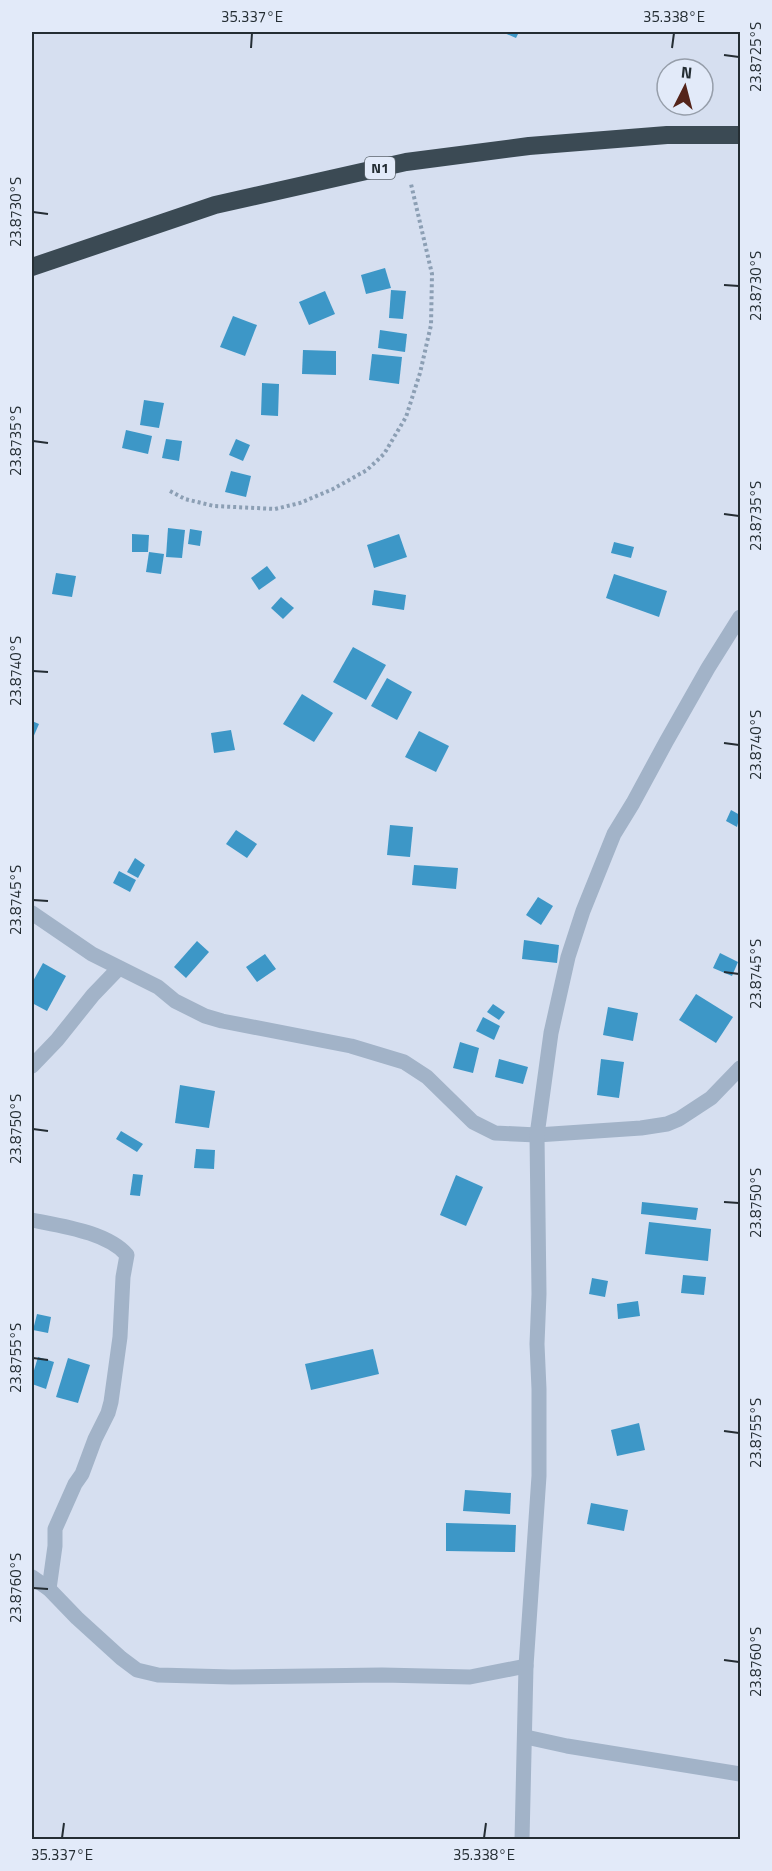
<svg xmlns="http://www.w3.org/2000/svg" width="772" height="1871" viewBox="0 0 772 1871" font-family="'Titillium Web',sans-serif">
  <rect width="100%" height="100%" fill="#d6dff0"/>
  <g fill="#3d97c7">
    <path d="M502 32H519L516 38Z"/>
    <path d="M385 268 391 288 366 294 361 275Z"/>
    <path d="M391 290 406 291 403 319 389 318Z"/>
    <path d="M325 291 335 314 309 325 299 302Z"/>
    <path d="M233 316 257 325 245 356 220 347Z"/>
    <path d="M380 330 407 334 405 352 378 348Z"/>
    <path d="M303 350 336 351V375L302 374Z"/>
    <path d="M372 354 402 357 399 384 369 380Z"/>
    <path d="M262 383 279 384 278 416 261 415Z"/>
    <path d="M144 400 164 403 159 428 140 425Z"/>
    <path d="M126 430 152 436 148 454 122 448Z"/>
    <path d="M166 439 182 441 179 461 162 458Z"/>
    <path d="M236 439 250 445 243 461 229 455Z"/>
    <path d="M231 471 251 476 246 497 225 492Z"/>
    <path d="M168 528 185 530 182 558 166 557Z"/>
    <path d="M190 529 202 531 200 546 188 544Z"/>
    <path d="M132 534 149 535 148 552H132Z"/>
    <path d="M399 534 407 557 374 568 367 545Z"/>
    <path d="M614 542 634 547 631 558 611 553Z"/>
    <path d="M149 552 164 554 161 574 146 572Z"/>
    <path d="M267 566 276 578 259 590 251 578Z"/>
    <path d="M56 573 76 576 72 597 52 594Z"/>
    <path d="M614 574 667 591 659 617 606 598Z"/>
    <path d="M374 590 406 595 404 610 372 605Z"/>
    <path d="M281 597 294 608 283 619 271 608Z"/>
    <path d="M353 647 386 665 366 700 333 682Z"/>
    <path d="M387 678 412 692 397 720 371 706Z"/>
    <path d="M302 694 333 713 314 742 283 724Z"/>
    <path d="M32 721 39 724 32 740Z"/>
    <path d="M231 730 235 750 214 753 211 733Z"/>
    <path d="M419 731 449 746 436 772 405 757Z"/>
    <path d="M731 810 740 815 737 827 726 821Z"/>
    <path d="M390 825 413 827 410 857 387 855Z"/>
    <path d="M236 830 257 844 247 858 226 844Z"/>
    <path d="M135 858 145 865 138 878 127 872Z"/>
    <path d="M414 865 458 868 456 889 412 885Z"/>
    <path d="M119 871 136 880 130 892 113 883Z"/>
    <path d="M538 897 553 906 541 925 526 915Z"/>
    <path d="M524 940 559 945 557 963 522 959Z"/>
    <path d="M197 941 209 952 186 978 174 967Z"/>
    <path d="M720 953 738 962 732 976 713 968Z"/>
    <path d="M265 954 276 969 257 982 246 967Z"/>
    <path d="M43 963 66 976 47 1011 32 1003V983Z"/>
    <path d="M696 994 733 1017 716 1043 679 1020Z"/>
    <path d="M493 1004 505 1012 499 1020 487 1012Z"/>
    <path d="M608 1007 638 1013 633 1041 603 1035Z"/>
    <path d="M483 1017 500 1026 494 1040 476 1031Z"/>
    <path d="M460 1042 479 1048 473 1073 453 1068Z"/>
    <path d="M499 1059 528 1067 523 1084 495 1077Z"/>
    <path d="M601 1059 624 1062 619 1098 597 1095Z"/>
    <path d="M180 1085 215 1091 209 1128 175 1123Z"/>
    <path d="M121 1131 143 1144 137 1152 116 1139Z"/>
    <path d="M196 1149 215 1150 214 1169 194 1168Z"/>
    <path d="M133 1174 143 1175 140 1196 130 1195Z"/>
    <path d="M456 1175 483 1187 466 1226 440 1215Z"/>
    <path d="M642 1202 698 1208 696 1220 641 1214Z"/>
    <path d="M649 1222 711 1229 708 1261 645 1254Z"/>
    <path d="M683 1275 706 1277 704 1295 681 1293Z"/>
    <path d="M592 1278 608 1281 605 1297 589 1294Z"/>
    <path d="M638 1301 640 1316 618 1319 617 1304Z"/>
    <path d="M37 1314 51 1317 48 1333 33 1330Z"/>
    <path d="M373 1349 379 1374 311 1390 305 1364Z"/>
    <path d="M38 1357 54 1362 46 1389 32 1384V1377Z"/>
    <path d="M68 1358 90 1365 78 1403 56 1397Z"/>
    <path d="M639 1423 645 1450 617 1456 611 1430Z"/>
    <path d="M465 1490 511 1493 510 1514 463 1511Z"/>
    <path d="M591 1503 628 1510 624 1531 587 1524Z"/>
    <path d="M446 1523 516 1525 515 1552 446 1551Z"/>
  </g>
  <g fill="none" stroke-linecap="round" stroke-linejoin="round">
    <path stroke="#8c9fb4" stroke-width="4" stroke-dasharray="3 3" stroke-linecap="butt" d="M170 491 185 499 214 506 275 509 300 503 333 489 367 470 384 454 406 417 420 373 431 325 432 274 411 184"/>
    <g stroke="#a2b3c8" stroke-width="15">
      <path d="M32 913 92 954 158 987 175 1001 205 1016 222 1021 351 1046 404 1062 427 1077 473 1122 495 1133 537 1135 641 1128 667 1124 679 1119 711 1098 740 1068"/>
      <path d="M32 1066 57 1040 93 995 119 968"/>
      <path d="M32 1220C61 1226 107 1232 127 1255L123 1277 120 1337 111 1402 108 1413 95 1439 82 1474 75 1484 55 1529V1546L49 1589"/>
      <path d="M32 1577 49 1589 77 1618 121 1658 137 1670 158 1675 232 1677 382 1675 470 1677 526 1666"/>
      <path d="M526 1737 567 1746 740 1774"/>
      <path d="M522 1840 526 1666 539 1476V1389L537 1344 539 1294 537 1135 551 1033 568 957 583 911 614 834 633 803 666 742 708 668 740 617"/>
    </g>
    <path stroke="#3b4a54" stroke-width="18" d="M32 267 215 205 406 162 529 146 667 135H740"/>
  </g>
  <path fill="none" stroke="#242d33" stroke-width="2" d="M251 48 252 33M672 48 674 33M724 55 739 57M33 212 48 214M724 285 739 286M33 441 48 443M724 514 739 516M33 671 48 672M724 743 739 745M33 900 48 901M724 972 739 974M33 1129 48 1131M724 1202 739 1203M33 1358 48 1360M724 1431 739 1433M33 1588 48 1589M724 1660 739 1662M62 1838 64 1823M484 1838 486 1823"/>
  <g text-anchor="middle" stroke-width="4.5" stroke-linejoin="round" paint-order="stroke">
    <rect fill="#e2eaf9" stroke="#5d666e" stroke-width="1.5" x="365" y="157" width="30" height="22" rx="4.5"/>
    <g font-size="14" font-weight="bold" fill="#242d33">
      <text x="380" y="173">N1</text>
    </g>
  </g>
  <rect width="772" height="1871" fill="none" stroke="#e2eaf9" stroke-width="66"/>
  <g transform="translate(685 87) rotate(6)"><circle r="28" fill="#e2eaf9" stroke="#969eaa" stroke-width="1.5"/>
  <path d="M0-4.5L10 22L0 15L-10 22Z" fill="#54241a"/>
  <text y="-9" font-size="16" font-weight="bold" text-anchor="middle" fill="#242d33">N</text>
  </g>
  <rect x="33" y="33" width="706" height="1805" fill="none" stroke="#242d33" stroke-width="2"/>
  <g font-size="15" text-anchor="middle" fill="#242d33">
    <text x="252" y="22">35.337°E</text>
    <text x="674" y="22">35.338°E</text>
    <text transform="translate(756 57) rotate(-90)" y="5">23.8725°S</text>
    <text transform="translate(16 212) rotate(-90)" y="5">23.8730°S</text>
    <text transform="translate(756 286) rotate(-90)" y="5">23.8730°S</text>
    <text transform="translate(16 441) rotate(-90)" y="5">23.8735°S</text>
    <text transform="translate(756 516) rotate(-90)" y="5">23.8735°S</text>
    <text transform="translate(16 671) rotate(-90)" y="5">23.8740°S</text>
    <text transform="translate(756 745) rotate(-90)" y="5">23.8740°S</text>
    <text transform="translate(16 900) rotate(-90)" y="5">23.8745°S</text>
    <text transform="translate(756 974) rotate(-90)" y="5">23.8745°S</text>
    <text transform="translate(16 1129) rotate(-90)" y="5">23.8750°S</text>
    <text transform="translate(756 1203) rotate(-90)" y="5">23.8750°S</text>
    <text transform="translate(16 1358) rotate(-90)" y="5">23.8755°S</text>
    <text transform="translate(756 1433) rotate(-90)" y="5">23.8755°S</text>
    <text transform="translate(16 1588) rotate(-90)" y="5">23.8760°S</text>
    <text transform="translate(756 1662) rotate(-90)" y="5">23.8760°S</text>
    <text x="62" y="1860">35.337°E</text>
    <text x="484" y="1860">35.338°E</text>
  </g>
</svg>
